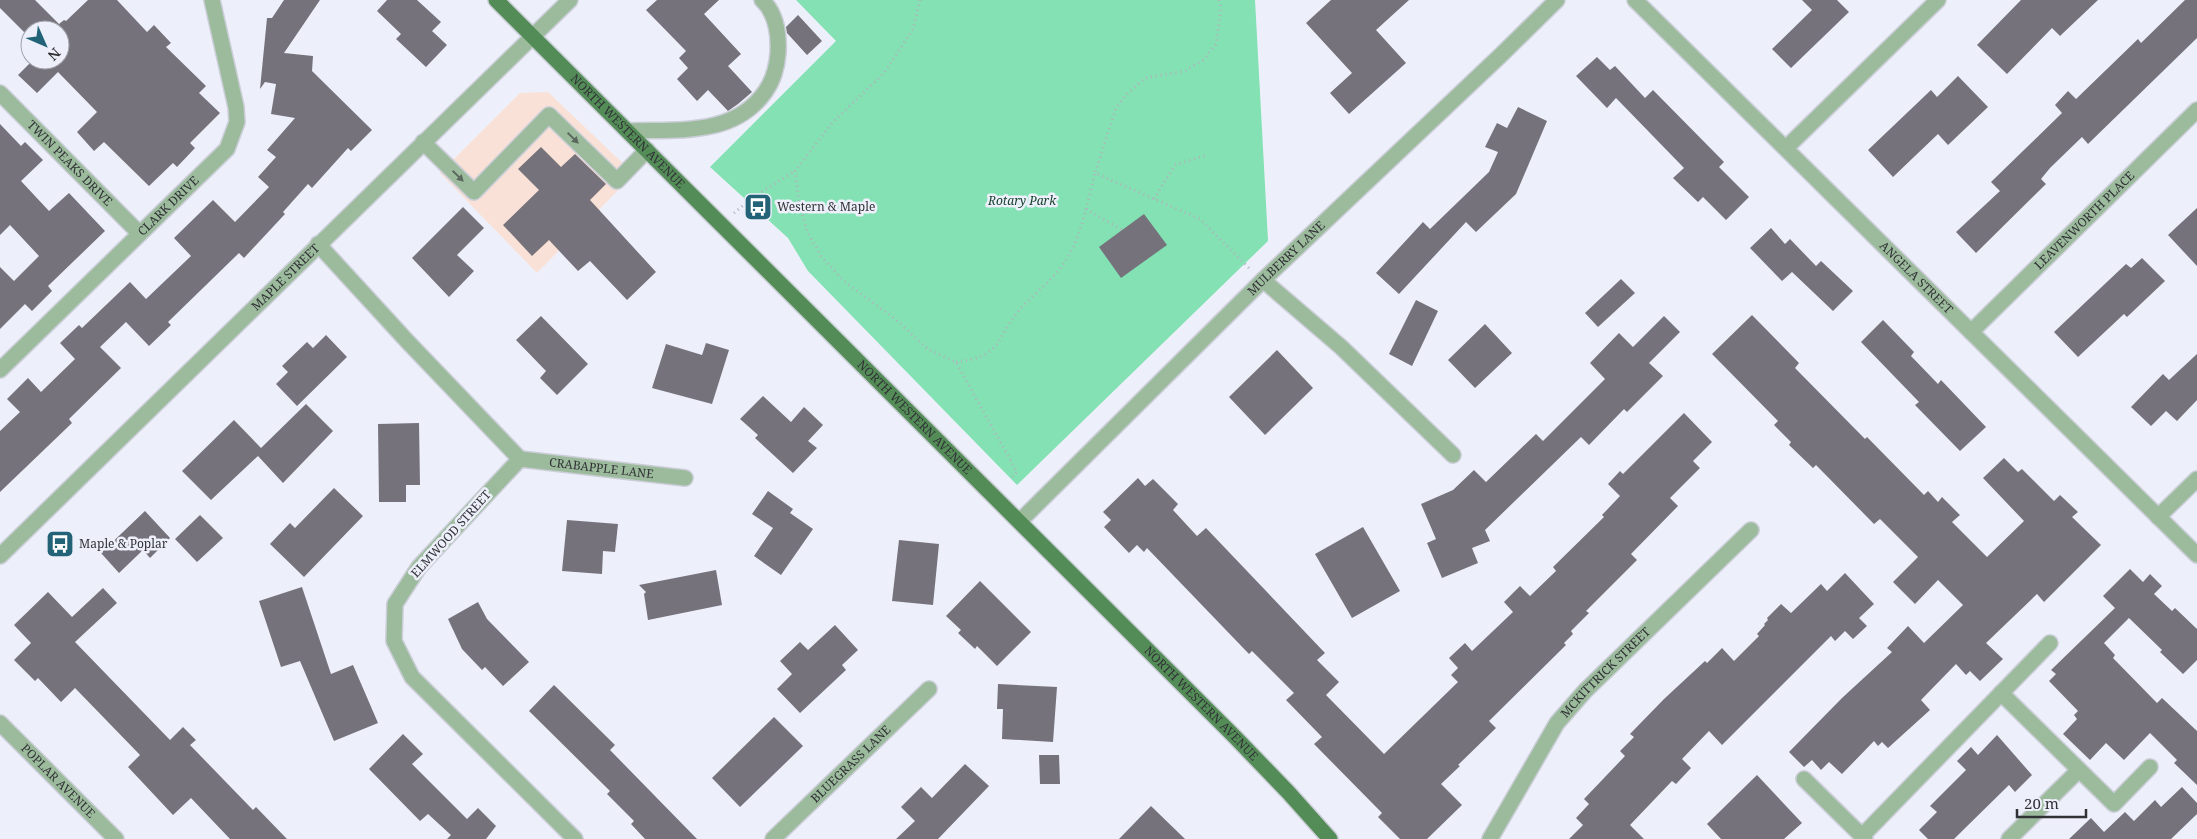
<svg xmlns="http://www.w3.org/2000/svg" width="2197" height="839" viewBox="0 0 2197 839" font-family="'Noto Serif',serif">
  <rect width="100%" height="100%" fill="#edf0fa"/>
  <path fill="#f9e1d7" d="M548 92 634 174 537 273 440 173 520 93Z"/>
  <path fill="#83e1b3" d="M796 0H1255L1268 241 1017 485 808 271 788 238 710 167 836 41Z"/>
  <g fill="#76727b">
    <path d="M0 0H35L59 24 64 20 66 21 88 0H117L147 32 154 25 171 43 166 47 206 86 199 93 220 113 190 143 195 148 177 167 173 163 149 186 104 142 94 151 77 132 97 112 58 72 37 93 18 75 33 60H60V30H30V38L0 8Z"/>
    <path d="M284 0H320L284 53 313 56 312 71 372 130 351 151 348 148 312 188 308 184 283 212 285 214 244 258 239 253 168 322 171 325 149 346 126 322 100 347 121 368 69 419 72 423 0 492V431L20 412 7 399 28 378 41 392 75 359 60 343 79 325 82 328 130 282 146 299 191 256 174 238 213 200 235 222 269 187 258 177 276 157 267 150 295 118 271 114 276 84 265 82 260 89 267 18H272Z"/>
    <path d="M387 0H417L441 22 432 31 447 45 426 67 396 39 401 34 377 11Z"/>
    <path d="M657 0H719L704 14 741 54 728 66 752 92 738 104 728 111 708 90 697 101 677 79 688 68 679 58 686 51 646 10Z"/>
    <path d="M1331 0H1409L1376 30 1406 63 1349 114 1330 93 1352 73 1306 23Z"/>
    <path d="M1802 0H1837L1849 12 1791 68 1772 49 1812 10Z"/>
    <path d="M2021 0H2098L2060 36 2052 28 2007 74 1977 45Z"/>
    <path d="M2185 0H2197V38L2088 144 2082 137 2050 168 2041 179 2046 184 1976 253 1956 232 2000 191 1991 182 2062 113 2055 105 2068 91 2076 99 2138 39 2141 43Z"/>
    <path d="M798 15 822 41 807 55 787 33 786 27Z"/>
    <path d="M1597 57 1610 70 1615 66 1645 98 1653 90 1724 162 1719 167 1749 197 1726 220 1703 197 1698 202 1673 178 1684 168 1616 98 1607 108 1576 76Z"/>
    <path d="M1958 76 1988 107 1948 145 1938 134 1893 177 1868 150 1931 90 1937 97Z"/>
    <path d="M1518 107 1547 121 1516 194 1476 232 1466 222 1399 294 1376 273 1423 222 1430 229 1489 172 1498 152 1485 147 1497 123 1507 128Z"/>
    <path d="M0 124 21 146 25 142 43 160 21 181 49 211 69 193 105 231 48 286 52 291 32 311 25 304 0 329V267L14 281 39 256 10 225 0 235Z"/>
    <path d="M541 147 561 167 575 154 606 184 590 200 656 272 627 300 590 261 578 271 549 240 532 256 503 225 539 190 518 169Z"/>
    <path d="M463 207 484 228 457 255 474 271 449 297 412 258Z"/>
    <path d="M2197 208V266L2168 235Z"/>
    <path d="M1144 214 1167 245 1121 278 1099 247Z"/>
    <path d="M1771 228 1785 244 1790 239 1816 266 1821 261 1853 291 1833 311 1792 272 1782 281 1750 248Z"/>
    <path d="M2142 258 2165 281 2127 317 2124 314 2078 357 2054 332 2126 264 2131 268Z"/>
    <path d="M1621 279 1635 293 1598 327 1585 313Z"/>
    <path d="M1416 300 1438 311 1412 366 1389 354Z"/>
    <path d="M1752 315 1799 363 1795 368 1865 439 1867 437 1924 495 1928 491 1938 502 1942 497 1960 515 1952 522 1987 557 2024 521 1983 478 2004 458 2018 472 2022 469 2054 501 2060 495 2078 512 2072 517 2101 545 2044 602 2037 594 1986 643 2003 659 1980 681 1970 671 1966 675 1956 664 1921 700 1930 710 1888 748 1882 742 1878 746 1874 741 1842 774 1829 762 1821 770 1812 760 1804 767 1789 752 1842 698 1892 652 1887 648 1908 626 1924 643 1963 605 1938 580 1915 604 1893 582 1918 557 1880 519 1874 524 1816 465 1813 468 1789 445 1791 442 1774 425 1778 421 1712 354Z"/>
    <path d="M541 316 588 364 557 395 540 378 546 371 516 340Z"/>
    <path d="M1664 316 1680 332 1649 363 1663 376 1627 412 1624 409 1589 445 1581 437 1485 530 1490 541 1472 548 1478 563 1442 578 1427 543 1436 539 1421 504 1453 490 1474 470 1486 482 1536 434 1543 441 1605 379 1590 363 1619 333 1633 347Z"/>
    <path d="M1883 320 1914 352 1911 356 1938 384 1941 380 1986 427 1960 451 1915 405 1919 402 1861 342Z"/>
    <path d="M1485 324 1512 353 1475 388 1448 360Z"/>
    <path d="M326 335 347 357 297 406 276 384 288 372 282 366 307 342 313 348Z"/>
    <path d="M706 343 729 350 712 404 652 388 666 344 702 355Z"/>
    <path d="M1277 350 1313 388 1265 435 1229 397Z"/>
    <path d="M2197 354V400L2177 421 2166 411 2151 426 2131 407 2163 374 2169 380Z"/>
    <path d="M763 396 791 422 804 407 823 425 808 441 817 448 793 473 755 438 758 435 740 419Z"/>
    <path d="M306 404 333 431 283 483 258 456 211 500 182 471 234 420 261 448Z"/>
    <path d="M1684 413 1712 442 1693 461 1700 468 1670 498 1678 506 1631 554 1637 560 1586 611 1589 613 1571 631 1573 634 1564 643 1566 645 1489 721 1496 728 1458 765 1460 766 1441 784 1462 805 1427 839H1400L1378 817 1382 813 1314 744 1322 737 1286 700 1294 693 1252 651 1249 654 1147 548 1144 552 1137 545 1129 553 1104 527 1111 520 1103 512 1138 478 1145 486 1153 479 1178 504 1173 510 1197 536 1206 528 1325 653 1317 660 1339 682 1326 695 1384 754 1458 682 1451 675 1458 668 1449 658 1465 643 1472 651 1513 612 1504 602 1520 586 1530 596 1556 571 1553 567 1604 517 1602 515 1620 496 1608 484 1620 471 1623 474Z"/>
    <path d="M419 423 420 485H406V502H379L378 424Z"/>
    <path d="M334 488 363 516 304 577 270 544 290 523 295 528Z"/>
    <path d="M768 491 793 509 790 513 813 529 781 575 754 556 773 528 752 514Z"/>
    <path d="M145 511 170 538 150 558 143 550 119 573 101 553Z"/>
    <path d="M200 515 223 538 197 562 175 539Z"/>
    <path d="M567 520 618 524 615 552 603 551 602 574 562 571Z"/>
    <path d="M1363 527 1400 591 1352 618 1315 554Z"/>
    <path d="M899 540 939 544 933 605 892 601Z"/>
    <path d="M2130 569 2143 582 2150 574 2162 586 2154 594 2172 611 2175 608 2197 629V660L2183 674 2160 652 2162 650 2129 618 2104 643 2115 655 2113 658 2157 703 2162 698 2197 731V785L2174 763 2177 760 2150 733 2124 760 2106 743 2090 760 2063 734 2077 719 2074 715 2078 711 2049 681 2056 674 2051 670 2115 608 2103 596Z"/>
    <path d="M716 570 722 605 648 620 644 594 646 592 639 585Z"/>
    <path d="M1845 573 1874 604 1859 618 1867 626 1853 639 1845 631 1835 641 1831 636 1722 745 1709 731 1682 759 1691 768 1676 784 1672 781 1630 825 1644 839H1569L1583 825 1576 818 1589 804 1584 799 1625 756 1620 751 1634 737 1630 734 1664 699 1705 661 1707 663 1722 648 1734 661 1759 636 1757 634 1765 625 1764 624 1768 620 1767 618 1781 604 1791 613 1821 584 1827 591Z"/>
    <path d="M980 581 1031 632 997 666 977 646 975 649 958 633 961 630 946 616Z"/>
    <path d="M302 587 331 674 353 665 378 723 334 741 300 661 281 667 259 601Z"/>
    <path d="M103 588 117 603 75 642 170 740 183 727 196 740 190 745 253 810 256 807 287 839H230L191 798 173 815 128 767 140 755 75 688 61 702 38 678 35 681 14 660 31 643 14 625 48 592 72 617Z"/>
    <path d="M478 602 487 619 529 662 503 686 485 667 482 670 462 649 448 619Z"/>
    <path d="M835 625 858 650 842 665 846 670 800 713 777 689 792 674 780 661 800 642 808 650Z"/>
    <path d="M998 684 1057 687 1053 742 1002 739 1003 709H997Z"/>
    <path d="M554 685 615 745 610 750 697 839H645L631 824 634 821 607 794 610 791 529 711Z"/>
    <path d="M774 717 803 746 740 807 712 778Z"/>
    <path d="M403 734 423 754 412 764 467 819 478 808 496 826 486 839H447L451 835 428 814 420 821 369 769Z"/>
    <path d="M1997 735 2032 775 2015 792 2009 785 1954 839H1928L1919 830 1937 812 1930 806 1966 770 1957 761 1971 747 1978 755Z"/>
    <path d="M1039 755H1059L1060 784H1040Z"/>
    <path d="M965 764 989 786 938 839H896L915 821 901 807 921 787 932 798Z"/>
    <path d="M1757 775 1802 823 1784 839H1721L1707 824Z"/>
    <path d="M2182 787 2197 803V814L2171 839H2069L2091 818 2104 832 2125 812 2134 821 2155 800 2161 807Z"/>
    <path d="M1151 806 1185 839H1119Z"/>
  </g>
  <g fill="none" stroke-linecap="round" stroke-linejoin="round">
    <defs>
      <g id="minor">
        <path id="s1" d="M1635 0 2197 555"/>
        <path id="s2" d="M0 93 139 233"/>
        <path d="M628 131C677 129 733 137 765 92 773 81 777 67 778 53 779 35 776 13 762 0"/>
        <path d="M423 142 474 192 549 115 617 181 647 150"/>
        <path d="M1786 148 1938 0"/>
        <path d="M318 244 407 341 520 459"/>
        <path d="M1263 280 1341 347 1453 455"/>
        <path id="s3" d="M1971 332 2197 110"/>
        <path id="s4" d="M0 370 227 149 237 122 236 107 212 0"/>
        <path d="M520 459 419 567 395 604 394 641 412 677 575 839"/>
        <path id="s5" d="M520 459 685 478"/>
        <path d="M2158 517 2197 479"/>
        <path id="s6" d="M1020 521 1263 280 1501 55 1557 0"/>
        <path id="s7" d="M0 556 570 0"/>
        <path d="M2001 693 2114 804 2150 767"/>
        <path id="s8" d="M0 723 116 839"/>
        <path d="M1804 779 1865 839"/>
        <path d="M1862 836 2050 643"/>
        <path id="s9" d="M773 839 929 689"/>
        <path id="s10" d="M1490 839 1557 723 1585 691 1751 530"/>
        <path d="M2009 839 2079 770"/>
      </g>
      <g id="major">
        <path id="s11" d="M496 0 1234 736 1288 792 1330 839"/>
      </g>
    </defs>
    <use href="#minor" stroke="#cbced7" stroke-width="18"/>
    <use href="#major" stroke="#cbced7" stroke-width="18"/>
    <g stroke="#b1b4bc" stroke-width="3" stroke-dasharray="1 4" stroke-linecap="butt">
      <path d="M920 0 913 29 884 73 832 123 795 171 799 203 807 231 821 256 844 281 895 319 929 350 956 362 1017 472 1011 478"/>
      <path d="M1219 0 1221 8 1216 44 1203 60 1185 71 1145 78 1126 95 1116 108 1095 173 1200 219 1250 269"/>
      <path d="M1154 199 1175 165 1207 155"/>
      <path d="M1086 209 1122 230"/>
      <path d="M734 213 753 197 795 171"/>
      <path d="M956 362C1000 357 994 343 1017 313 1031 295 1052 282 1064 263 1082 237 1087 203 1095 173"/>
    </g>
    <use href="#minor" stroke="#9cbb9d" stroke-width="15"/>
    <use href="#major" stroke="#538c57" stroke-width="15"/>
  </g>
  <defs><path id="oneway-solid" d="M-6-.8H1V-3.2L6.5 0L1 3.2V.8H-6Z" transform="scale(1.25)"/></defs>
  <g fill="#5c695f">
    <use href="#oneway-solid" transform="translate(573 138) rotate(44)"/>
    <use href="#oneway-solid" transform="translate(458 176) rotate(44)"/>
  </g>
  <defs>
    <symbol id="bus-square" viewBox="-11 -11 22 22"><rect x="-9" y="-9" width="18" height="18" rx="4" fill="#226377" stroke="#edf0fa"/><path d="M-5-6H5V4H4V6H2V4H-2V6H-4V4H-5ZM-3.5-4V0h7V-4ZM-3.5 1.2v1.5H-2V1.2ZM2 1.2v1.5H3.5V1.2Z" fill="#fff"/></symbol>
  </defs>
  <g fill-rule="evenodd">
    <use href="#bus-square" x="742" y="191" width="32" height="32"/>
    <use href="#bus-square" x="44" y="528" width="32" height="32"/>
  </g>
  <g text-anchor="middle" stroke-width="5" stroke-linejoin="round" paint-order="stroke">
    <g font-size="12" fill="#313236" stroke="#edf0fa">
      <text dy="4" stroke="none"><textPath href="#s11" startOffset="186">NORTH WESTERN AVENUE</textPath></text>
      <text dy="4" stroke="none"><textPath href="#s2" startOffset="99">TWIN PEAKS DRIVE</textPath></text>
      <text dy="4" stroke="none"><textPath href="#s4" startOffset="235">CLARK DRIVE</textPath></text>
      <text dy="4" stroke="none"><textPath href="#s3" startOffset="159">LEAVENWORTH PLACE</textPath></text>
      <text dy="4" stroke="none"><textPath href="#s6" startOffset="374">MULBERRY LANE</textPath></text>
      <text dy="4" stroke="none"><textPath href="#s7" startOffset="399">MAPLE STREET</textPath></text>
      <text dy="4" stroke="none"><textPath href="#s1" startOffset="395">ANGELA STREET</textPath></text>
      <text dy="4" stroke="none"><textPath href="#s11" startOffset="591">NORTH WESTERN AVENUE</textPath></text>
      <text dy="4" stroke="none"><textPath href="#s5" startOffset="82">CRABAPPLE LANE</textPath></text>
      <text transform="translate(451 534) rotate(-48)" y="4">ELMWOOD STREET</text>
      <text dy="4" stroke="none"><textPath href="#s10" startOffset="204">MCKITTRICK STREET</textPath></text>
      <text dy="4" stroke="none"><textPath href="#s11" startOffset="996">NORTH WESTERN AVENUE</textPath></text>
      <text dy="4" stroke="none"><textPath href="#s9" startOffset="108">BLUEGRASS LANE</textPath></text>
      <text dy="4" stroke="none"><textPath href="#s8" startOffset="82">POPLAR AVENUE</textPath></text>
    </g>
    <g font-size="12" font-style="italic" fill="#16412d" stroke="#edf0fa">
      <text x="1022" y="205">Rotary Park</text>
    </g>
    <g font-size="12" fill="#313236" stroke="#edf0fa" text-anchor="start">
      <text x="777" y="211">Western &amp; Maple</text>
      <text x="79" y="548">Maple &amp; Poplar</text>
    </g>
  </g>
  <g transform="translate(45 45) rotate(135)"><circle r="24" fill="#edf0fa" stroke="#a2a4ac"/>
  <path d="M0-4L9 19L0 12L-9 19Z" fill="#226377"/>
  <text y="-8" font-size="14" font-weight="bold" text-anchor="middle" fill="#313236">N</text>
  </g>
  <path d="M2017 809v8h69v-8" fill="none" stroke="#313236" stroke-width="2.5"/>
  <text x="2024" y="809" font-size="15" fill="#313236" stroke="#edf0fa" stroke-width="4" paint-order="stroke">20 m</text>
</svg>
